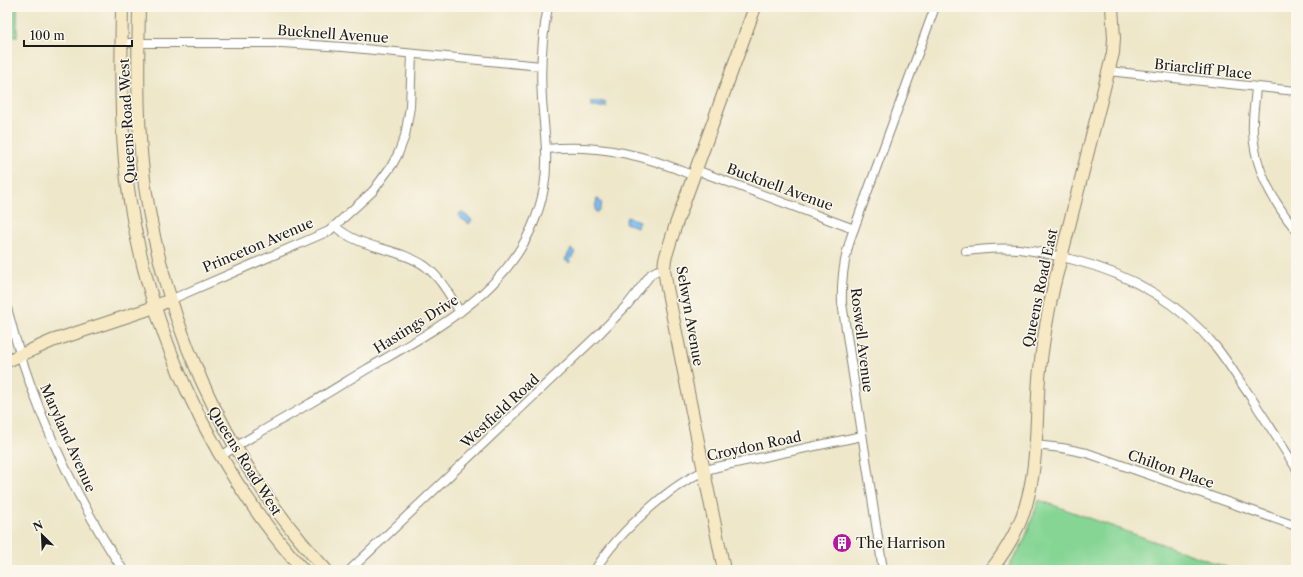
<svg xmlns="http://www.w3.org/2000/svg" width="1303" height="577" viewBox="0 0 1303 577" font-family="'Libre Caslon Text',serif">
  <rect width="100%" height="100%" fill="#fbf7ec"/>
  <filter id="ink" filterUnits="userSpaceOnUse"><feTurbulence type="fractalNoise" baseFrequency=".025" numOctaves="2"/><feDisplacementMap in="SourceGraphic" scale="8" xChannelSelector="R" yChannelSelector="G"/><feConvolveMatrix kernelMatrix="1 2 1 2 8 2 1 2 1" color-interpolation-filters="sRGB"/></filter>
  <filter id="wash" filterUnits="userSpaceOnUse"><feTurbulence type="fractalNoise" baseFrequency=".012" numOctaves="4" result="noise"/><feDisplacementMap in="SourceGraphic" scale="16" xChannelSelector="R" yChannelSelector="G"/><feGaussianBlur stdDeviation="0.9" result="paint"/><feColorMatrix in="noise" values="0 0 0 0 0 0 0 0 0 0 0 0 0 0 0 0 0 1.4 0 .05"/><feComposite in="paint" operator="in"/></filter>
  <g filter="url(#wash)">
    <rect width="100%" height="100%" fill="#eee7ca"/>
    <g fill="#86d595" stroke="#517858">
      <rect x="7" y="7" width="10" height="29"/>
      <path d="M1039 500 1234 570H1007L1024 541Z"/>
    </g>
    <g fill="#7dbef2" stroke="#4c6d87">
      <rect x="592" y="102" width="14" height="5"/>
      <path d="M597 199C603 201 603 207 598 212H596L595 209Z"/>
      <path d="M461 212 472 220 469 224 458 216Z"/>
      <path d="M627 217 639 221 637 227 625 223Z"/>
      <path d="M571 249 575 252 569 263 565 260Z"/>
    </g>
  </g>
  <g filter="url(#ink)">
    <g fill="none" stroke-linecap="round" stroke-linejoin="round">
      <defs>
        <g id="street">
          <path d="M121 43H282L343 47 541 66"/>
          <path d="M1108 71 1296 91"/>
          <path d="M1256 87C1255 102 1252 118 1253 133 1255 169 1274 203 1296 230"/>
          <path d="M547 149C599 144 646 155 694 176"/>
          <path d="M696 170 854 229"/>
          <path d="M335 226C359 249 397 247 425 266 441 278 450 296 460 312"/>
          <path d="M966 251C986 249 1006 247 1026 250 1042 252 1058 256 1074 260 1129 274 1179 302 1216 347 1229 363 1240 382 1252 399 1267 422 1282 445 1296 468"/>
          <path d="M170 300 329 231 373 191 392 165 398 154 405 136 410 107 412 54"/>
          <path d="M7 308C31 402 70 489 123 570"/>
          <path d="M1035 445 1062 448 1087 453 1296 526"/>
          <path d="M221 456C249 438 279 421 309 404 328 393 347 381 367 369 443 325 526 284 544 188 549 158 544 129 542 99 540 68 542 37 548 7"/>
          <path d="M350 570 601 332 628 304 651 274 656 271 664 269"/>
          <path d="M595 570C616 535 677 476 717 467L862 436"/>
          <path d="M883 570 842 303C841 280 844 259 851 237L935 7"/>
        </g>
        <g id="secondary">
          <path d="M122 7C121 65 120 123 127 181 146 325 207 461 303 570"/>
          <path d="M139 7C138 59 137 112 142 163 159 314 223 458 326 570"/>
          <path d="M7 361 52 341 146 310 170 300"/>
          <path d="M724 570 667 288 664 269 665 259 675 227 755 7"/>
          <path d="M991 570C1008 548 1022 524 1028 497 1038 459 1036 417 1039 378 1042 347 1047 316 1054 285L1113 53 1114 38 1112 7"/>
        </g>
      </defs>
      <use href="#street" stroke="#858273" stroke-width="10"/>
      <use href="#secondary" stroke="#858273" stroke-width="14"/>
      <use href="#street" stroke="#fff" stroke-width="8"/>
      <use href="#secondary" stroke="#f6e9c3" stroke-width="12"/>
    </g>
  </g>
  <defs>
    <symbol id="building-disc" viewBox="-11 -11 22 22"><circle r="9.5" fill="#b5179e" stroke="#fbf7ec"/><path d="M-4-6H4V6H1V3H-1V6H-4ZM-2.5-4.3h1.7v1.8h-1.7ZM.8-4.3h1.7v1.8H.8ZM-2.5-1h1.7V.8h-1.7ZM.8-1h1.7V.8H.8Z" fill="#fff"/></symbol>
  </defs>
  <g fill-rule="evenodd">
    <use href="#building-disc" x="831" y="532" width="22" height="22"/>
  </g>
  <g text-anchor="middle" stroke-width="3" stroke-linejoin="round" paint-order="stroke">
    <g font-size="14" fill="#1c1c1c" stroke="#fbf7ec">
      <text transform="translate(333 34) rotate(4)" y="5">Bucknell Avenue</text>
      <text transform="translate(1203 69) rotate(6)" y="5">Briarcliff Place</text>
      <text transform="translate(127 121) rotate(-93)" y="5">Queens Road West</text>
      <text transform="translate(780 187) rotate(20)" y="5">Bucknell Avenue</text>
      <text transform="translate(258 245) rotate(-23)" y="5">Princeton Avenue</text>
      <text transform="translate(1040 288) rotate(-78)" y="5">Queens Road East</text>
      <text transform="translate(690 316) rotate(80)" y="5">Selwyn Avenue</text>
      <text transform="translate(416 324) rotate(-32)" y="5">Hastings Drive</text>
      <text transform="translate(862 340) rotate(83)" y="5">Roswell Avenue</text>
      <text transform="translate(500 411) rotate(-43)" y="5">Westfield Road</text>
      <text transform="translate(68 438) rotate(66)" y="5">Maryland Avenue</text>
      <text transform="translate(754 446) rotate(-12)" y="5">Croydon Road</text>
      <text transform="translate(245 461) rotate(58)" y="5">Queens Road West</text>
      <text transform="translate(1171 469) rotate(19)" y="5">Chilton Place</text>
    </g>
    <g font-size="14" fill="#1c1c1c" stroke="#fbf7ec" text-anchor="start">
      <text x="856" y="548">The Harrison</text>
    </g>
  </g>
  <rect width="1303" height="577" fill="none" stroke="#fbf7ec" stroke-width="24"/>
  <g transform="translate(42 535) rotate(336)" stroke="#fbf7ec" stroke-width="3" paint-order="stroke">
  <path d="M0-3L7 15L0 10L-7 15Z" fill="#1c1c1c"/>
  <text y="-6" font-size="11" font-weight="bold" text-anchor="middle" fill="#1c1c1c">N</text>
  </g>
  <path d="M24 40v6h108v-6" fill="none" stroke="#1c1c1c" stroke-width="2"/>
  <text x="30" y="40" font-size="12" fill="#1c1c1c" stroke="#fbf7ec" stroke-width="3" paint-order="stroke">100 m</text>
</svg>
